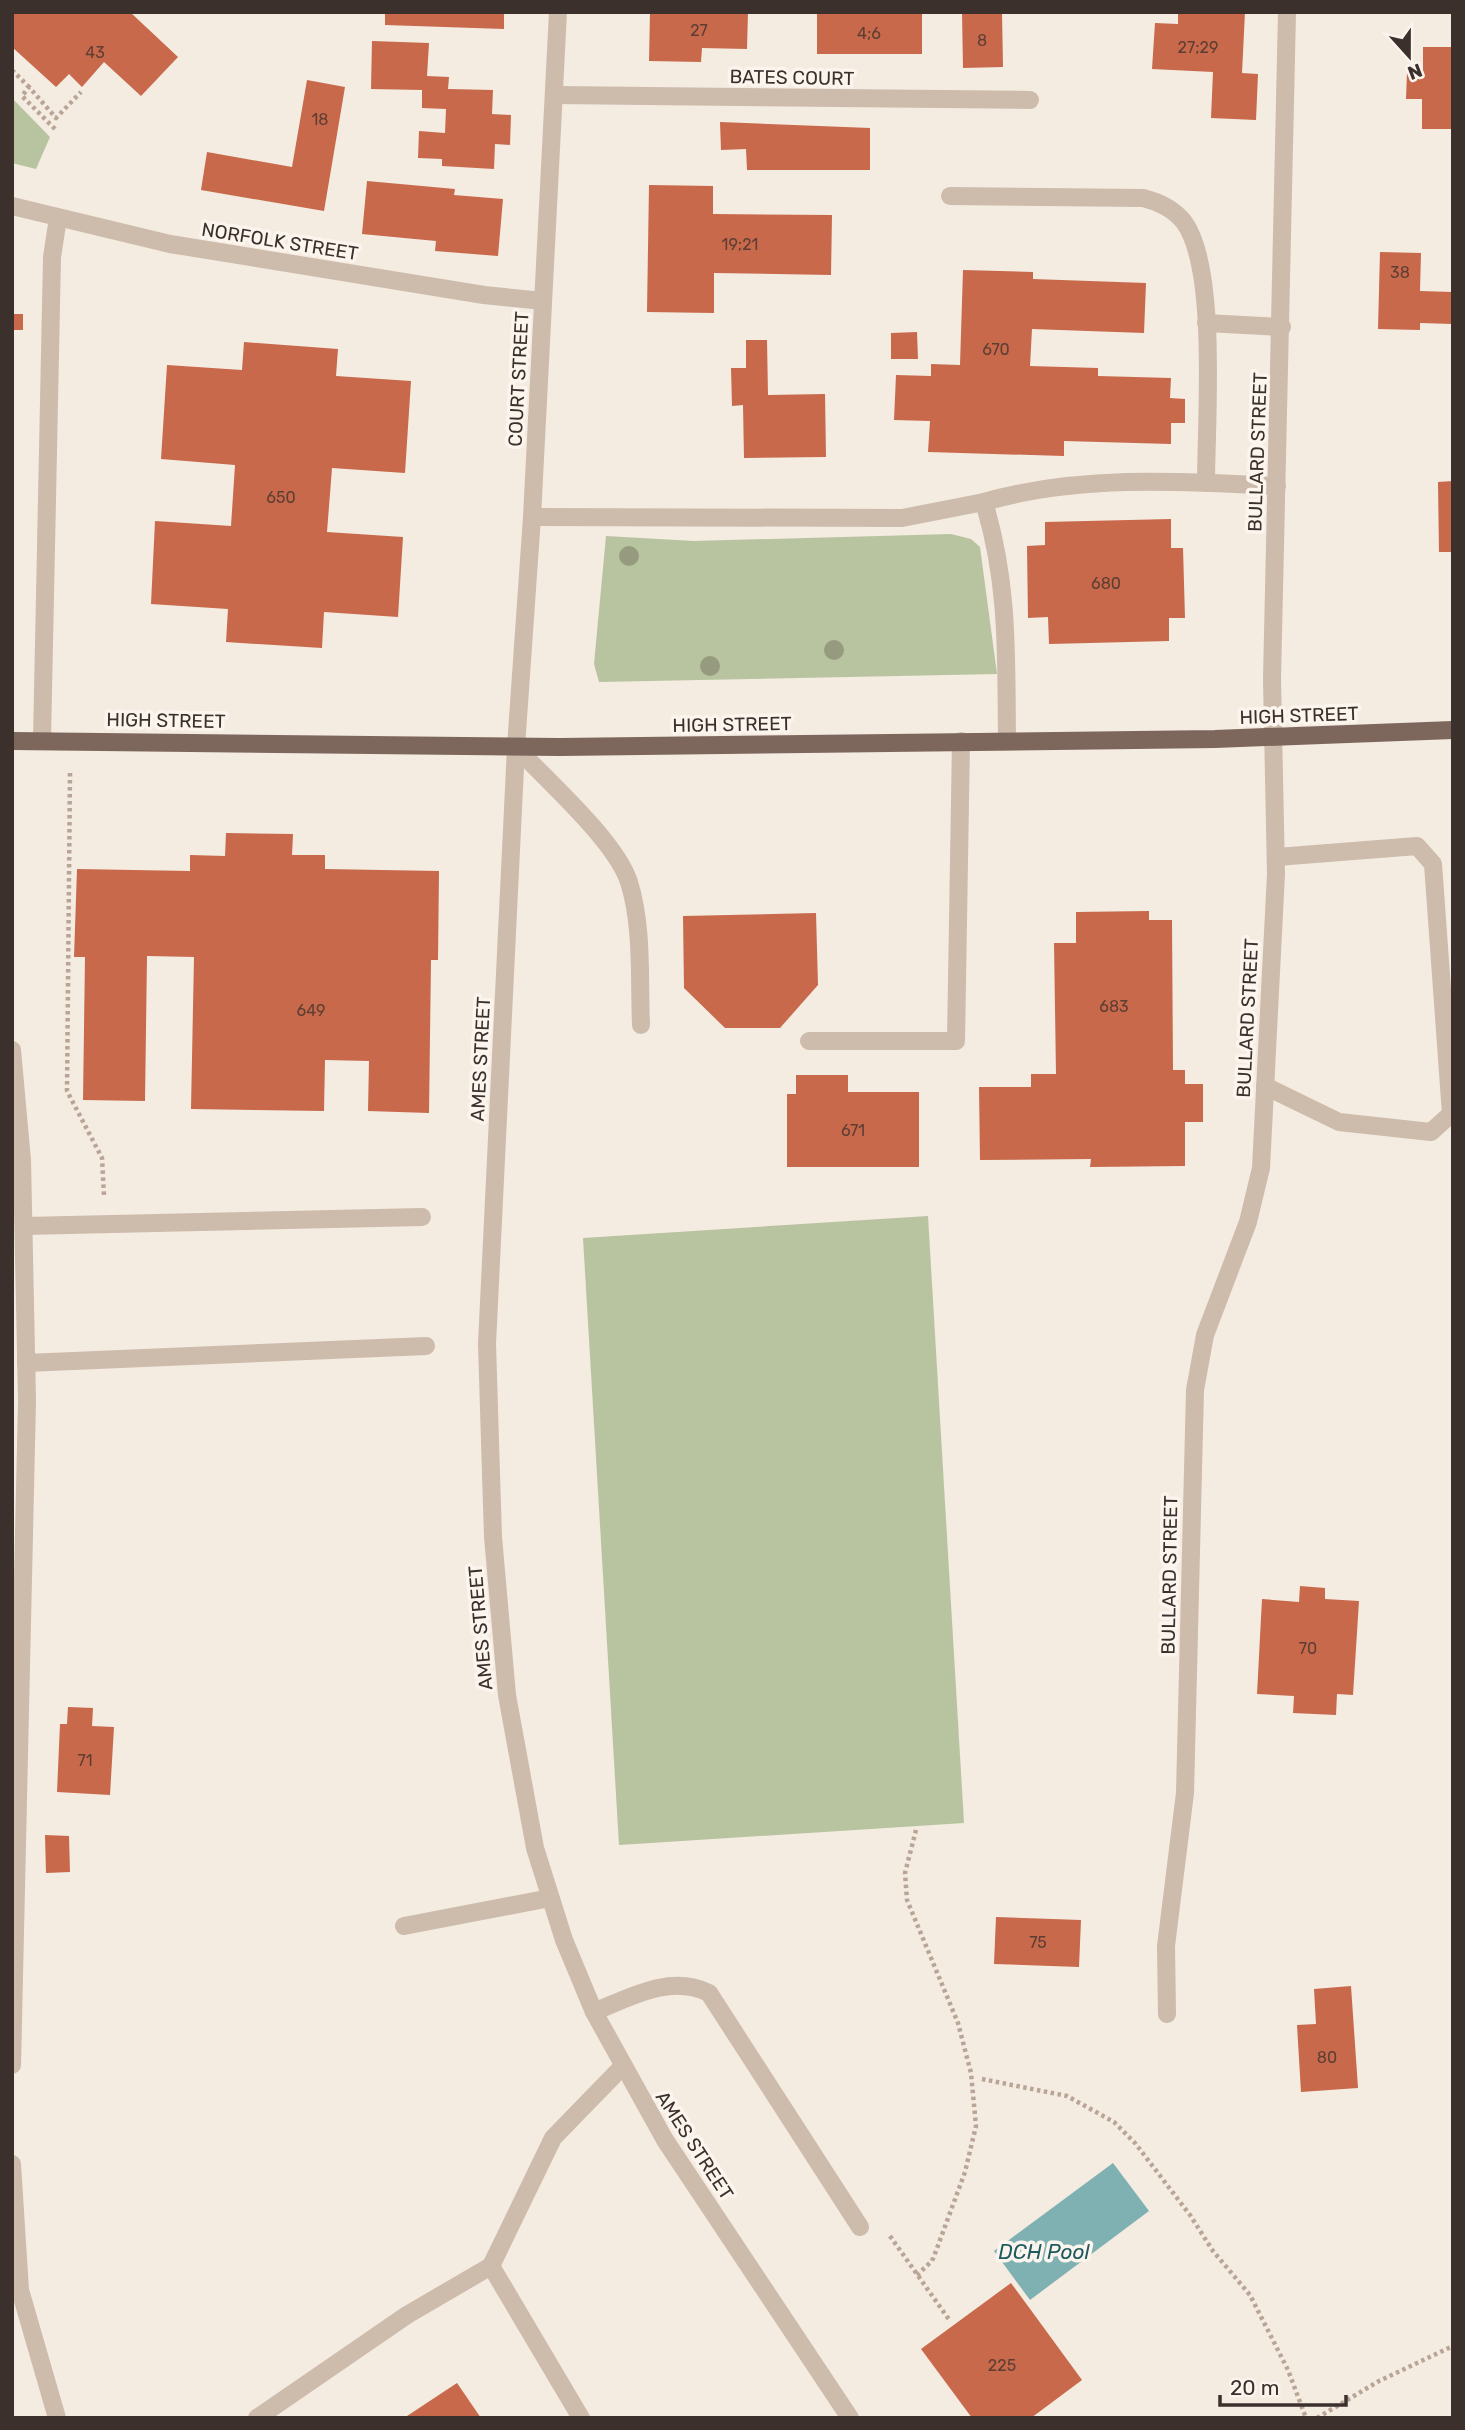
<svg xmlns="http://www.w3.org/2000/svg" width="1465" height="2430" viewBox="0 0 1465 2430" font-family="Rubik,sans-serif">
  <rect width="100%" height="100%" fill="#f4ebe1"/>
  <g fill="#b8c4a0">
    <path d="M12 98 50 137 36 169 12 163Z"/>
    <path d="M951 534 971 539 980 547 997 674 599 682 594 664 606 536 694 541Z"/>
    <path d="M928 1216 964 1823 619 1845 583 1238Z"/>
  </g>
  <path fill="#7fb0b2" d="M1113 2163 1149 2211 1030 2300 994 2251Z"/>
  <g fill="#c8694b">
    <path d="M12 12H130L178 57 141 96 104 62 82 87 69 74 56 87 12 47Z"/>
    <path d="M385 12H504V29L385 25Z"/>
    <path d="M650 12H748L747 49 702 48 701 62 649 61Z"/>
    <rect x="817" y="12" width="105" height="42"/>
    <path d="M962 12H1002L1003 67 963 68Z"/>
    <path d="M1178 12H1245L1242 73 1258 74 1256 120 1211 118 1213 72 1152 69 1155 23 1178 24Z"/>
    <path d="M372 41 429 43 427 76 449 77 448 89 493 90 492 114 511 115 510 145 495 144 494 169 442 166V159L418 158 419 131 445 133 446 109 422 108V90L371 89Z"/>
    <path d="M1423 47H1453V129H1422V99H1406L1407 72H1423Z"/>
    <path d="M307 80 345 87 324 211 201 190 207 152 292 167Z"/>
    <path d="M720 122 870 128V170H747L746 149 721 150Z"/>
    <path d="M367 181 455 189 454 195 503 199 498 256 435 251 436 241 362 234Z"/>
    <path d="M649 185 713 186V214L832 215 831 275 714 273V313L647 312Z"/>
    <path d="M1380 252 1421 253 1420 291 1453 292V324L1420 323V330L1378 329Z"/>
    <path d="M963 270 1033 272V279L1146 283 1144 333 1032 329 1030 366 1098 368V376L1171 378 1170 398 1185 399V423H1171V444L1064 441V456L928 452 930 421 894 420 896 375 931 376V364L960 365Z"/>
    <rect x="12" y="314" width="11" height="16"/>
    <path d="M917 332 918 359H891V333Z"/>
    <path d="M746 340H767L768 395 825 394 826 457 744 458 743 405 732 406 731 368H746Z"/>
    <path d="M244 342 338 349 336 376 411 381 405 473 332 468 327 532 403 537 398 617 324 612 322 648 226 642 228 609 151 604 155 521 231 526 235 465 161 459 167 365 242 370Z"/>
    <path d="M1453 481V552H1439L1438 482Z"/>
    <path d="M1171 519V548H1183L1185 618H1169V641L1049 644 1048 617 1028 618 1027 546 1045 545V522Z"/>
    <path d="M226 833 293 834 292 855H325V869L439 871 438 960H431L429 1113 368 1111 369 1061 325 1060 324 1111 191 1109 194 957 147 956 145 1101 83 1100 85 957H74L77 869 190 871V855L225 856Z"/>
    <path d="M1149 911V920H1172L1173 1070H1185V1084H1203V1122H1185V1166L1090 1167 1091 1159 980 1160 979 1087H1031V1074H1056L1054 943H1076V912Z"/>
    <path d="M816 913 818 985 780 1028H725L684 988 683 916Z"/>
    <path d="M796 1075H848V1092H919V1167H787V1094H796Z"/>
    <path d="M1300 1586 1325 1588V1599L1359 1601 1353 1695 1337 1694 1336 1715 1293 1713 1294 1696 1257 1694 1262 1599 1299 1602Z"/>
    <path d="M68 1707 93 1708 92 1726 114 1727 110 1795 57 1792 60 1724H67Z"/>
    <path d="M45 1835 69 1836 70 1872 46 1873Z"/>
    <path d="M996 1917 1081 1920 1079 1967 994 1964Z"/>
    <path d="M1351 1986 1358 2088 1301 2092 1297 2025 1316 2024 1314 1989Z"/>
    <path d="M1011 2283 1082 2380 1031 2418H972L921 2349Z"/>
    <path d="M457 2383 481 2418H404Z"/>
  </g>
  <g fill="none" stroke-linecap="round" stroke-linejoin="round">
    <g stroke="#b9a596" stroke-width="4.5" stroke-dasharray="3.5 3.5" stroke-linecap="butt">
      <path d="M12 70 29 87"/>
      <path d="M55 129 22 96 29 87 56 118 81 92"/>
      <path d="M70 773 67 1091 102 1158 104 1196"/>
      <path d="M916 1830 905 1873 907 1900 958 2023 971 2073 976 2126 965 2172 936 2251 932 2261 917 2275"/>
      <path d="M982 2079 1067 2096 1114 2122 1135 2143 1190 2215 1213 2251 1250 2295 1288 2370 1306 2418"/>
      <path d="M890 2236 950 2321"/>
      <path d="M1317 2418 1379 2381 1453 2346"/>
    </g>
    <g stroke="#cdbbac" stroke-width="18">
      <path d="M950 196 1143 198C1159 202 1173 208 1184 222 1218 268 1206 423 1206 483"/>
      <path d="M1206 323 1282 327"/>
      <path d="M532 517 902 518 984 502"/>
      <path d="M1007 741C1006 655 1009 585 984 502 1078 475 1180 481 1277 486"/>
      <path d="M516 747C547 781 615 840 629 882 643 927 639 979 641 1025"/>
      <path d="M809 1041H956L961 741"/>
      <path d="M1265 1086 1339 1122 1431 1132 1451 1114 1433 864 1417 846 1277 857"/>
      <path d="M24 1226 422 1217"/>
      <path d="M26 1363 426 1346"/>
      <path d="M404 1926 550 1898"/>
      <path d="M594 2012C631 1997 670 1974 709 1993L860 2227"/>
      <path d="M491 2266 581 2418"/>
      <path d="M257 2418 407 2315 491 2266 553 2138 622 2067"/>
    </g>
    <g stroke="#cdbbac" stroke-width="18">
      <path d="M555 95 1030 100"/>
      <path d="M12 206 170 244 484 295 543 301"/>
      <path d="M42 740 52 257 58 218"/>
      <path d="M12 1050 22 1160 27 1401 12 2065"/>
      <path d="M1167 2014 1166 1946 1185 1793 1195 1390 1205 1335 1248 1222 1261 1168 1276 874 1272 679 1287 12"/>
      <path d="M12 2164 20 2290 57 2418"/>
    </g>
    <path stroke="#cdbbac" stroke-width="18" d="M558 12 532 517 516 747 487 1344 493 1537 507 1695 535 1848 564 1940 594 2012 665 2140 850 2418"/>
    <path stroke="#7d675c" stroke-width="18" d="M12 741 560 747 1215 739 1453 730"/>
  </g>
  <g fill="#969b7f">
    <circle cx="629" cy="556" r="10"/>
    <circle cx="834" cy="650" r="10"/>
    <circle cx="710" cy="666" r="10"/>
  </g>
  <g text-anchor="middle" stroke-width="7" stroke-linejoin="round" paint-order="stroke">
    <g font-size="16" fill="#5e3e33">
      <text x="699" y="36">27</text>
      <text x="869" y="39">4;6</text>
      <text x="982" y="46">8</text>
      <text x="1198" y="53">27;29</text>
      <text x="95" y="58">43</text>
      <text x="320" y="125">18</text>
      <text x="740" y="250">19;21</text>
      <text x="1400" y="278">38</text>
      <text x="996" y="355">670</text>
      <text x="281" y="503">650</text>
      <text x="1106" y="589">680</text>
      <text x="1114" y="1012">683</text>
      <text x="311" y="1016">649</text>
      <text x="853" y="1136">671</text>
      <text x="1308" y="1654">70</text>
      <text x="85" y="1766">71</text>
      <text x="1038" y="1948">75</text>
      <text x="1327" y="2063">80</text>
      <text x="1002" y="2371">225</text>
    </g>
    <g font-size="19" fill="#3b302b" stroke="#fbf5ee">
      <text transform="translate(792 77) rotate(1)" y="7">BATES COURT</text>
      <text transform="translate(280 241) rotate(9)" y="7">NORFOLK STREET</text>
      <text transform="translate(518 379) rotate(-87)" y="7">COURT STREET</text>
      <text transform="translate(1257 452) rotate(-88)" y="7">BULLARD STREET</text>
      <text transform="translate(1299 715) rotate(-2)" y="7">HIGH STREET</text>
      <text transform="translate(166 720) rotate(1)" y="7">HIGH STREET</text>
      <text transform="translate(732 724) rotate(-1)" y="7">HIGH STREET</text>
      <text transform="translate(1247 1018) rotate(-87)" y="7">BULLARD STREET</text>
      <text transform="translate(480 1059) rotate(-87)" y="7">AMES STREET</text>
      <text transform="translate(1169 1575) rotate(-89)" y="7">BULLARD STREET</text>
      <text transform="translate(480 1628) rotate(-95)" y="7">AMES STREET</text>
      <text transform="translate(695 2145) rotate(57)" y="7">AMES STREET</text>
    </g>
    <g font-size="21" font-style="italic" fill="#1f5a5e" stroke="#fbf5ee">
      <text x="1044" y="2259">DCH Pool</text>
    </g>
  </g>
  <rect width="1465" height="2430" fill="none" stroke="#3b302b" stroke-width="28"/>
  <g transform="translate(1409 56) rotate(159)" stroke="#fbf5ee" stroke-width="5" paint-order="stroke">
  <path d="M0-5L12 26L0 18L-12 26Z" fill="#3b302b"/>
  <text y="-10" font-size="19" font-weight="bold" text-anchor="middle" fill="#3b302b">N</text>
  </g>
  <path d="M1220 2395v10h126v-10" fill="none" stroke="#3b302b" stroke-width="3.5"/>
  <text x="1230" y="2395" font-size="21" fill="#3b302b" stroke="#fbf5ee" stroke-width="5" paint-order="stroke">20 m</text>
</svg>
